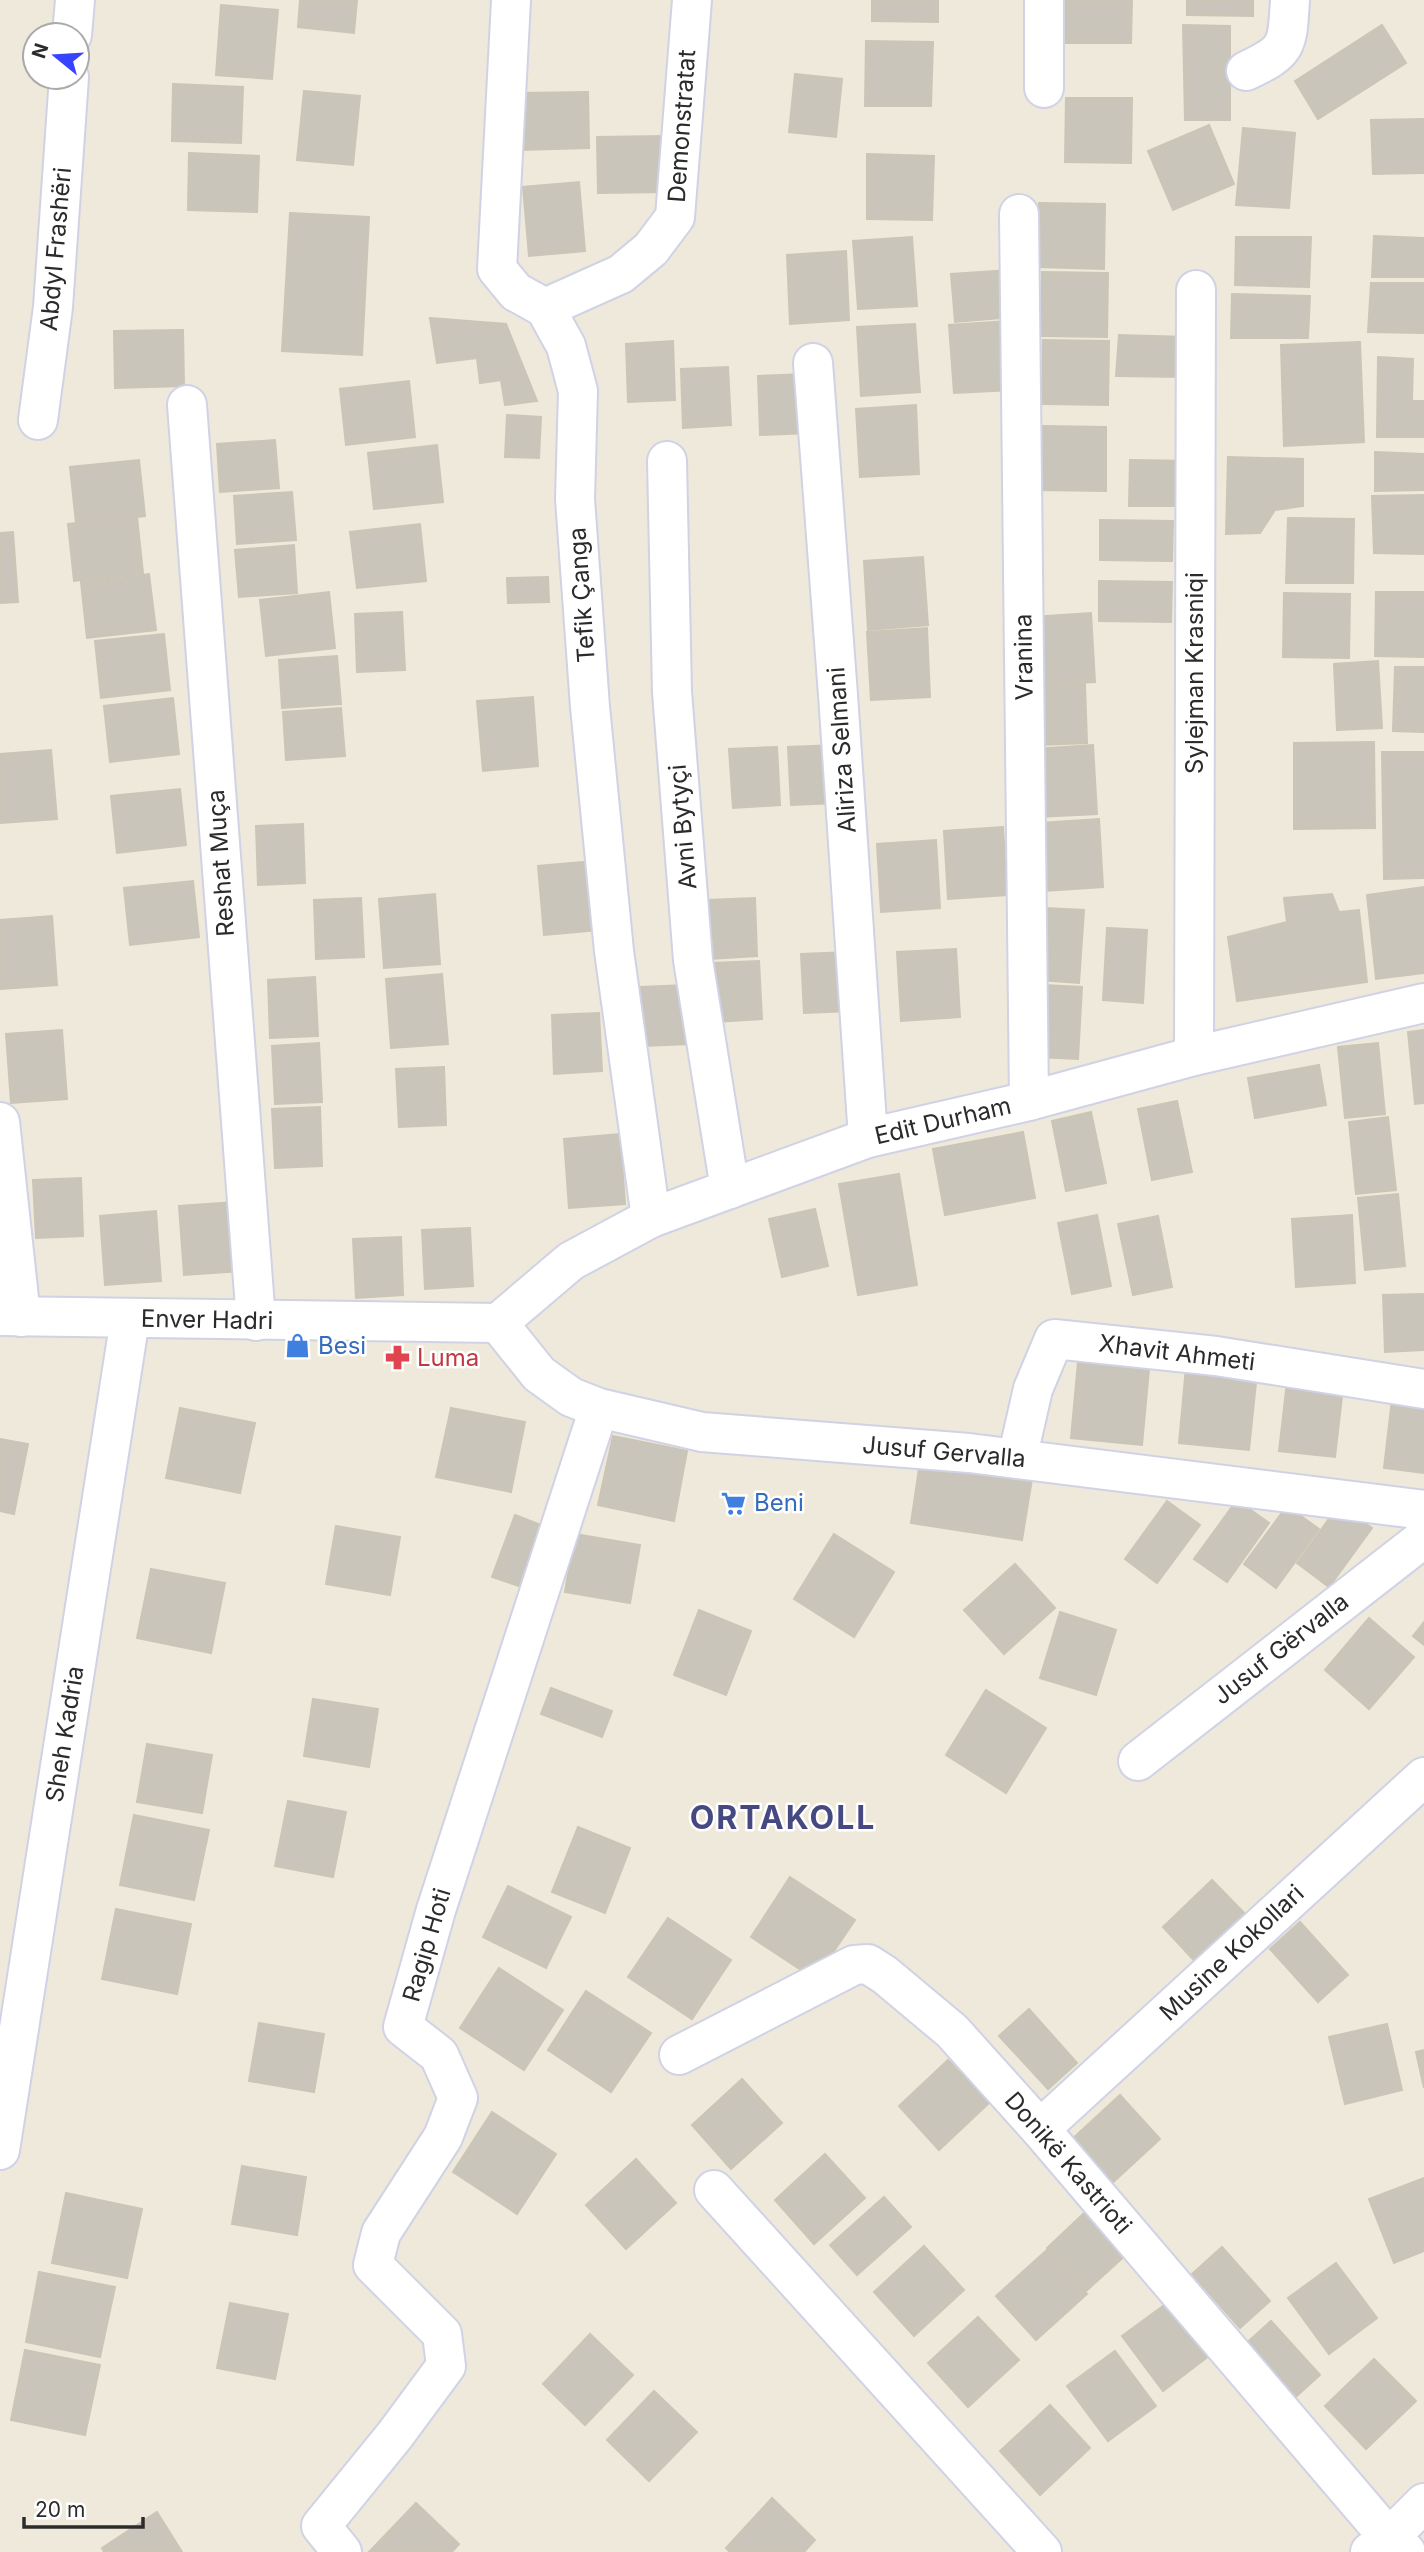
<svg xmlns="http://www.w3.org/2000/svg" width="1424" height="2552" viewBox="0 0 1424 2552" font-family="Inter,sans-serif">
  <rect width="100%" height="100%" fill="#eee9db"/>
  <g fill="#cac5bb" stroke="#cac5b5" stroke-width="2">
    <path d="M300 0H357L354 33 298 27Z"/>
    <path d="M872 0H938V22L872 21Z"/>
    <path d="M1066 0H1132L1131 43H1065Z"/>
    <path d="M1187 0H1253V16L1187 15Z"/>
    <path d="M221 5 278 10 272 79 216 75Z"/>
    <path d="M1183 25 1230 26V120H1185Z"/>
    <path d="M1382 25 1406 63 1318 119 1295 81Z"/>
    <path d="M866 41 933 42 931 106H865Z"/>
    <path d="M795 74 842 79 836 137 789 132Z"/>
    <path d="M173 84 243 87 241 143 172 141Z"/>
    <path d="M304 91 360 96 353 165 297 160Z"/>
    <path d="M588 92 589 148 520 150 519 93Z"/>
    <path d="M1066 98H1132L1131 163 1065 162Z"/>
    <path d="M1424 119V173L1373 174 1371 120Z"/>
    <path d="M1209 125 1234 184 1173 210 1148 151Z"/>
    <path d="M1243 128 1295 133 1289 208 1236 205Z"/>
    <path d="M666 136 667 192 598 193 597 137Z"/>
    <path d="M189 153 259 156 257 212 188 210Z"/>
    <path d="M867 154 934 156 932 220 867 219Z"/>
    <path d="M579 182 585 251 529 256 523 187Z"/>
    <path d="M1039 203 1105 204 1104 269 1038 267Z"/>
    <path d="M290 213 369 217 362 355 282 351Z"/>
    <path d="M1374 236 1424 238V277H1372Z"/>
    <path d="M912 237 917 306 858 309 853 241Z"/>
    <path d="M1236 237H1311L1309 287 1235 285Z"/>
    <path d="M846 251 849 320 790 324 787 255Z"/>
    <path d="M1010 270 1012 317 955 322 951 274Z"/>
    <path d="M1042 272 1108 273 1107 337 1041 336Z"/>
    <path d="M1371 283H1424V333L1368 332Z"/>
    <path d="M1232 294 1310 296 1308 338H1231Z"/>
    <path d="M430 318 506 324 537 401 505 405 501 380 480 383 477 358 437 363Z"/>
    <path d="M1008 321 1013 390 954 393 949 325Z"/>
    <path d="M915 324 920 392 861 396 857 327Z"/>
    <path d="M183 330 184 386 115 388 114 331Z"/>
    <path d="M1119 335 1188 337 1187 377 1116 376Z"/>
    <path d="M1043 340 1109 341 1108 405 1042 404Z"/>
    <path d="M673 341 675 400 628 402 626 344Z"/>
    <path d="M1360 342 1364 442 1284 446 1281 345Z"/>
    <path d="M1378 357 1413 359 1412 401H1424V437H1377Z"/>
    <path d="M728 367 731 425 683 428 681 369Z"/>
    <path d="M805 374 808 433 760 435 758 376Z"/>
    <path d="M409 381 415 437 346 445 340 389Z"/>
    <path d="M916 405 919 474 860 477 856 409Z"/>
    <path d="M507 415 541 417 539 458 505 457Z"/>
    <path d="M1040 426 1106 427V491L1039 490Z"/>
    <path d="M275 440 279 488 220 492 217 444Z"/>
    <path d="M437 445 443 502 374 509 368 453Z"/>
    <path d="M1375 452 1424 454V490L1375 491Z"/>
    <path d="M1228 457 1303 459V506L1275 510 1260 533 1226 534Z"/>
    <path d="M139 460 145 516 76 523 70 467Z"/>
    <path d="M1130 460 1193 461 1192 506H1129Z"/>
    <path d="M292 492 296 540 237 544 234 496Z"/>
    <path d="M1424 495V554L1374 553 1372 496Z"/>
    <path d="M137 517 143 573 74 581 68 524Z"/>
    <path d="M1288 518 1354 519 1353 583H1286Z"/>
    <path d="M1100 520 1173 521 1172 561 1100 560Z"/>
    <path d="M420 524 426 581 357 588 350 532Z"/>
    <path d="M13 532 18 602 0 603V533Z"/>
    <path d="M294 545 297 593 239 597 235 550Z"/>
    <path d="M923 557 928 625 868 630 864 561Z"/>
    <path d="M149 574 156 630 87 638 81 582Z"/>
    <path d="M548 577 549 602 508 603 507 578Z"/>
    <path d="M1099 581 1172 582 1171 622 1099 621Z"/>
    <path d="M329 592 335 648 266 656 260 600Z"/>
    <path d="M1376 592H1424V657L1375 656Z"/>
    <path d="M1284 593 1350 594 1349 658 1283 657Z"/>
    <path d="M402 612 405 670 357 672 355 614Z"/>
    <path d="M1091 613 1095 682 1036 685 1032 617Z"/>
    <path d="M927 628 930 697 871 700 867 632Z"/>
    <path d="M164 634 170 690 101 698 95 641Z"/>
    <path d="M337 656 341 704 282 708 279 660Z"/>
    <path d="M1378 661 1382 728 1337 730 1334 664Z"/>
    <path d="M1395 667H1424V732L1393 731Z"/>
    <path d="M1085 684 1087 743 1040 745 1037 686Z"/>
    <path d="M533 697 538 766 483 771 477 701Z"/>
    <path d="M173 698 179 754 110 762 104 706Z"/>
    <path d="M341 708 345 756 286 760 283 712Z"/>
    <path d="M1374 742 1375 828 1294 829V743Z"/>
    <path d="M836 745 838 803 791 805 788 747Z"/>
    <path d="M1093 745 1097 814 1037 817 1034 749Z"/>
    <path d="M777 747 780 805 733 808 729 749Z"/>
    <path d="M51 750 57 819 1 823 0 754Z"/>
    <path d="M1382 752H1424V878L1384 879Z"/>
    <path d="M180 789 186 845 117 853 111 796Z"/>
    <path d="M1099 819 1103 887 1044 891 1040 823Z"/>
    <path d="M303 824 305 883 258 885 256 826Z"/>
    <path d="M1003 827 1007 895 948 899 944 831Z"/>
    <path d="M936 840 940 908 881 912 877 844Z"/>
    <path d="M594 861 599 930 544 935 538 866Z"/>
    <path d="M193 881 199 937 130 945 124 888Z"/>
    <path d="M1424 887V973L1376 979 1367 895Z"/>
    <path d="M435 894 440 964 384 968 379 899Z"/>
    <path d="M1332 894 1339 912 1359 910 1367 982 1237 1001 1228 937 1287 922 1284 898Z"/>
    <path d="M361 898 364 957 316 959 314 900Z"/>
    <path d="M755 898 757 956 710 959 707 900Z"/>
    <path d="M1044 908 1084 910 1079 983 1039 980Z"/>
    <path d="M52 916 57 985 1 989 0 920Z"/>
    <path d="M1107 928 1147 930 1143 1003 1103 1000Z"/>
    <path d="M956 949 960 1017 901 1021 897 952Z"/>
    <path d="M849 952 851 1011 804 1013 801 954Z"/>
    <path d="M759 961 762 1019 715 1022 712 963Z"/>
    <path d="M442 974 448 1044 391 1048 386 979Z"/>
    <path d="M315 977 318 1036 270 1038 268 980Z"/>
    <path d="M687 985 690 1044 643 1046 640 987Z"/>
    <path d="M1043 985 1082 987 1078 1059 1037 1057Z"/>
    <path d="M599 1013 602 1071 554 1074 552 1015Z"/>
    <path d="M62 1030 67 1099 11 1103 6 1034Z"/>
    <path d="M1424 1030V1103L1415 1104 1408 1032Z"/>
    <path d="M319 1043 322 1102 275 1104 272 1046Z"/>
    <path d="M1378 1043 1385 1114 1345 1118 1338 1047Z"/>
    <path d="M1319 1065 1326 1105 1255 1118 1248 1078Z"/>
    <path d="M444 1067 446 1125 399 1127 396 1069Z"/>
    <path d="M1177 1101 1192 1172 1152 1180 1138 1109Z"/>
    <path d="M320 1107 322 1166 275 1168 272 1109Z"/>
    <path d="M1091 1112 1106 1183 1066 1191 1052 1121Z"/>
    <path d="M1388 1117 1396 1190 1356 1194 1349 1122Z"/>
    <path d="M1023 1132 1035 1198 945 1215 933 1149Z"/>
    <path d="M620 1134 625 1204 569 1208 564 1139Z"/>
    <path d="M899 1174 917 1285 858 1295 839 1184Z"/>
    <path d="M81 1178 83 1236 36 1238 33 1180Z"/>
    <path d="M1398 1194 1405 1266 1365 1270 1358 1198Z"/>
    <path d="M235 1202 241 1271 184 1275 179 1206Z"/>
    <path d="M815 1209 828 1266 782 1277 769 1219Z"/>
    <path d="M156 1211 161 1281 105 1285 100 1216Z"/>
    <path d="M1097 1215 1111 1286 1072 1294 1058 1223Z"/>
    <path d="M1352 1215 1355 1283 1296 1287 1292 1219Z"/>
    <path d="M1158 1216 1172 1287 1133 1295 1118 1224Z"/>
    <path d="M470 1228 473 1286 425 1289 422 1230Z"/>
    <path d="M401 1237 403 1295 356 1298 353 1239Z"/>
    <path d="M1424 1294V1350L1385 1352 1383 1295Z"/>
    <path d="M1078 1362 1149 1369 1142 1445 1071 1438Z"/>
    <path d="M1186 1367 1257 1373 1249 1450 1179 1443Z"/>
    <path d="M1287 1382 1343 1388 1335 1457 1279 1451Z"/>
    <path d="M1392 1399 1424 1403V1473L1384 1468Z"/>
    <path d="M180 1408 255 1423 240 1493 166 1478Z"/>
    <path d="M451 1408 525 1422 511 1492 436 1477Z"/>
    <path d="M613 1436 687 1451 674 1521 598 1505Z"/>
    <path d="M0 1439 28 1444 14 1514 0 1511Z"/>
    <path d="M920 1462 1032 1479 1022 1540 911 1523Z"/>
    <path d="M1237 1500 1269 1523 1227 1582 1194 1559Z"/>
    <path d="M1167 1501 1200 1525 1157 1583 1125 1559Z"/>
    <path d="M1339 1505 1372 1528 1329 1587 1297 1563Z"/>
    <path d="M1287 1506 1319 1529 1276 1588 1244 1564Z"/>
    <path d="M515 1515 541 1525 519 1586 492 1577Z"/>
    <path d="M336 1526 400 1537 390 1595 326 1584Z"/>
    <path d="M575 1534 640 1545 630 1603 565 1592Z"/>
    <path d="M834 1534 894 1572 854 1637 794 1599Z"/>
    <path d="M1015 1564 1055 1608 1004 1654 964 1610Z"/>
    <path d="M151 1569 225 1583 211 1653 137 1638Z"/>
    <path d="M699 1610 751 1631 726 1695 674 1675Z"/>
    <path d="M1060 1612 1116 1630 1096 1695 1040 1678Z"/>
    <path d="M1369 1618 1414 1657 1369 1709 1325 1670Z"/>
    <path d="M1424 1622V1645L1413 1636Z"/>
    <path d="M551 1688 612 1711 602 1737 541 1714Z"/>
    <path d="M986 1690 1046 1728 1006 1793 946 1755Z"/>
    <path d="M313 1699 378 1709 369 1767 304 1756Z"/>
    <path d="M147 1744 212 1755 202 1813 137 1802Z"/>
    <path d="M288 1801 346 1812 333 1877 275 1866Z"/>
    <path d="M134 1815 209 1830 194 1900 120 1885Z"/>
    <path d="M578 1827 630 1848 605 1913 552 1892Z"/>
    <path d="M790 1877 855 1920 815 1979 751 1937Z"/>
    <path d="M1212 1880 1253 1922 1203 1970 1163 1927Z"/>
    <path d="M508 1886 571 1917 546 1968 483 1937Z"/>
    <path d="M116 1909 191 1924 177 1994 102 1979Z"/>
    <path d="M668 1918 731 1960 692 2019 628 1977Z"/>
    <path d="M1300 1922 1348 1975 1318 2002 1270 1949Z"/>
    <path d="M499 1968 563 2010 524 2070 460 2028Z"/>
    <path d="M586 1991 651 2033 611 2092 548 2050Z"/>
    <path d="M1029 2009 1077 2063 1048 2089 999 2036Z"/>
    <path d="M259 2023 324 2034 314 2092 249 2081Z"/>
    <path d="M1387 2024 1402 2090 1345 2104 1329 2037Z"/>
    <path d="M1424 2050V2088L1416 2052Z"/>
    <path d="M948 2060 989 2103 939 2150 899 2106Z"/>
    <path d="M742 2079 782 2123 731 2169 692 2125Z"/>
    <path d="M1120 2095 1160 2139 1110 2185 1070 2141Z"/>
    <path d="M492 2112 556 2154 517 2214 453 2172Z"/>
    <path d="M825 2154 865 2198 814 2244 775 2200Z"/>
    <path d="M636 2159 676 2203 626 2249 586 2205Z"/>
    <path d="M242 2166 306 2177 297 2235 232 2224Z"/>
    <path d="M1424 2178V2251L1394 2263 1369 2199Z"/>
    <path d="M66 2193 142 2209 127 2278 52 2263Z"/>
    <path d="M884 2197 911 2227 857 2275 830 2245Z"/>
    <path d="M1097 2201 1137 2245 1086 2291 1047 2248Z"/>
    <path d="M924 2246 964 2290 914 2336 874 2292Z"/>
    <path d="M1222 2247 1270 2301 1240 2328 1192 2274Z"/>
    <path d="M1047 2250 1087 2294 1036 2340 996 2296Z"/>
    <path d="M1336 2263 1377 2318 1329 2354 1288 2298Z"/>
    <path d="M39 2272 115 2287 100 2357 26 2342Z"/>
    <path d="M1170 2301 1210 2355 1163 2391 1122 2336Z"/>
    <path d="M230 2303 288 2314 275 2379 217 2368Z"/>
    <path d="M978 2317 1019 2360 968 2407 928 2363Z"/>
    <path d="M1271 2321 1320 2375 1290 2402 1241 2348Z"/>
    <path d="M590 2334 633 2375 585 2425 543 2384Z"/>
    <path d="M25 2350 100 2365 85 2435 11 2420Z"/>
    <path d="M1115 2351 1156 2406 1108 2441 1067 2386Z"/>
    <path d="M1374 2359 1416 2401 1366 2449 1325 2406Z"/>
    <path d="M654 2391 697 2432 649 2481 607 2440Z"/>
    <path d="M1050 2405 1090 2448 1040 2495 1000 2451Z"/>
    <path d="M772 2498 815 2540 804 2552H730L726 2548Z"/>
    <path d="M416 2503 459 2544 452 2552H369Z"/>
    <path d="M157 2512 182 2552H104L102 2548Z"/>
  </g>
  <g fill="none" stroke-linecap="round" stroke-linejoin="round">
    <defs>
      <g id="minor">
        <path d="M511 0 497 269 516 292 545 308 566 346 578 391 575 499 590 707 614 951 651 1218"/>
        <path d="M1044 0V88"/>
        <path d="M72 35 75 0"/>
        <path d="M1246 71C1289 51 1287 46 1290 0"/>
        <path d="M1019 214 1029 1101"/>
        <path d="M545 308 621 274 651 249 675 217 692 0"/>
        <path d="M813 363 838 695 868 1138"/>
        <path d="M187 405 256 1321"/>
        <path d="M38 420 53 307 69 77"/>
        <path d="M667 461 672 692 693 960 730 1189"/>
        <path d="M1194 1056 1196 290"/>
        <path d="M0 1122 21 1317"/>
        <path d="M0 1316 498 1323"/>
        <path d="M498 1323 571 1261 651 1218 868 1138 1029 1101 1194 1056 1424 1003"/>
        <path d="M498 1323 539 1374 571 1397 599 1408 702 1432 969 1453 1424 1510"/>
        <path d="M1017 1459 1033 1389 1054 1339 1216 1356 1424 1389"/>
        <path d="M1138 1761 1424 1538"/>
        <path d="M679 2055 854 1965 868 1964 885 1975 952 2031 1040 2129 1389 2538 1406 2552"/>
        <path d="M1040 2129 1424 1777"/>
        <path d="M0 2150 130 1319"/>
        <path d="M714 2190 1042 2552"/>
        <path d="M342 2552 321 2526 395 2435 446 2366 442 2334 373 2265 381 2233 443 2137 458 2098 439 2055 403 2027 436 1910 599 1408"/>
        <path d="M1370 2552 1389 2538 1424 2503"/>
      </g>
    </defs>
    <use href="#minor" stroke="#d0d2e5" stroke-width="42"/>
    <use href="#minor" stroke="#fff" stroke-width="38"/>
  </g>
  <defs>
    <symbol id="shop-bare" viewBox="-9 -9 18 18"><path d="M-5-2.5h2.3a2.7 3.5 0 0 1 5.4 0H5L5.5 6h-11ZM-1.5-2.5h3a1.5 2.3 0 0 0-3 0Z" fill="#3f7fe0" stroke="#fff" stroke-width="2.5" paint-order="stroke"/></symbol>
    <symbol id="pharmacy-bare" viewBox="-9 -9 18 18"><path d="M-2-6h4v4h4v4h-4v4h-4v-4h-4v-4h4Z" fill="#e0444e" stroke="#fff" stroke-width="2.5" paint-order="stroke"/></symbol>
    <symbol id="supermarket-bare" viewBox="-9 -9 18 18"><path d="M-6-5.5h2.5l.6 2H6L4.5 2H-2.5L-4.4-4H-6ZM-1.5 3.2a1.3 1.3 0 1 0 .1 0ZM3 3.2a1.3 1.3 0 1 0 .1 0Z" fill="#3f7fe0" stroke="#fff" stroke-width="2.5" paint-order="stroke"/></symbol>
  </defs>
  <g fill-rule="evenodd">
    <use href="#shop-bare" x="280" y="1328" width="35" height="35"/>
    <use href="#pharmacy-bare" x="380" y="1340" width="35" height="35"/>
    <use href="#supermarket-bare" x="716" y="1486" width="35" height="35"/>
  </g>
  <g text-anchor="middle" stroke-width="5" stroke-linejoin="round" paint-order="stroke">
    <g font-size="24" fill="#2b2b2b" stroke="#fff">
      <text transform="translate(682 126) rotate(-86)" y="8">Demonstratat</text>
      <text transform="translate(56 249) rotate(-85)" y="8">Abdyl Frashëri</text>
      <text transform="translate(582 595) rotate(-94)" y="8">Tefik Çanga</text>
      <text transform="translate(1024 657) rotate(-91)" y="8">Vranina</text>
      <text transform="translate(1195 673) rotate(-90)" y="8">Sylejman Krasniqi</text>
      <text transform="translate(842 750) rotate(-94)" y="8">Aliriza Selmani</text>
      <text transform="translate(683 827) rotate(-95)" y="8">Avni Bytyçi</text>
      <text transform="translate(221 863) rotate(-94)" y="8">Reshat Muça</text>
      <text transform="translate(943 1121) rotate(-13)" y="8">Edit Durham</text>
      <text transform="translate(207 1320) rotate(1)" y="8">Enver Hadri</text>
      <text transform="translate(1177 1353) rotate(7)" y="8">Xhavit Ahmeti</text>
      <text transform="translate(944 1452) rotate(5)" y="8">Jusuf Gervalla</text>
      <text transform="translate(1281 1649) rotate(-38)" y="8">Jusuf Gërvalla</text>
      <text transform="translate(65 1734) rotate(-81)" y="8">Sheh Kadria</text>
      <text transform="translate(427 1945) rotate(-74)" y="8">Ragip Hoti</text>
      <text transform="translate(1232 1953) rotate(-43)" y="8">Musine Kokollari</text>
      <text transform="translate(1068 2163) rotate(49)" y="8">Donikë Kastrioti</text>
    </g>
    <g font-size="24" fill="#366cbe" stroke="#fff" text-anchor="start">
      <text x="318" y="1354">Besi</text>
      <text x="754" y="1511">Beni</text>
    </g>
    <g font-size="24" fill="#be3a42" stroke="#fff" text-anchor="start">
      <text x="417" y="1366">Luma</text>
    </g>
    <g font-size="32" font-weight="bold" letter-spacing="2" fill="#464981" stroke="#fff">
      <text x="783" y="1829">ORTAKOLL</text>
    </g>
  </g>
  <g transform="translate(56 56) rotate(288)"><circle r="33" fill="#ffffff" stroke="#aaaaaa" stroke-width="2"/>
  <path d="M0-5L12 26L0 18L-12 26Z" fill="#3843ff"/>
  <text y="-10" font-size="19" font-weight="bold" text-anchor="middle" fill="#2b2b2b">N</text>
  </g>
  <path d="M24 2517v10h119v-10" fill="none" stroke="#2b2b2b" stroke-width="3.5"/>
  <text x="35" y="2517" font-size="21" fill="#2b2b2b" stroke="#ffffff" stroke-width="5" paint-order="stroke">20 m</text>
</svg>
